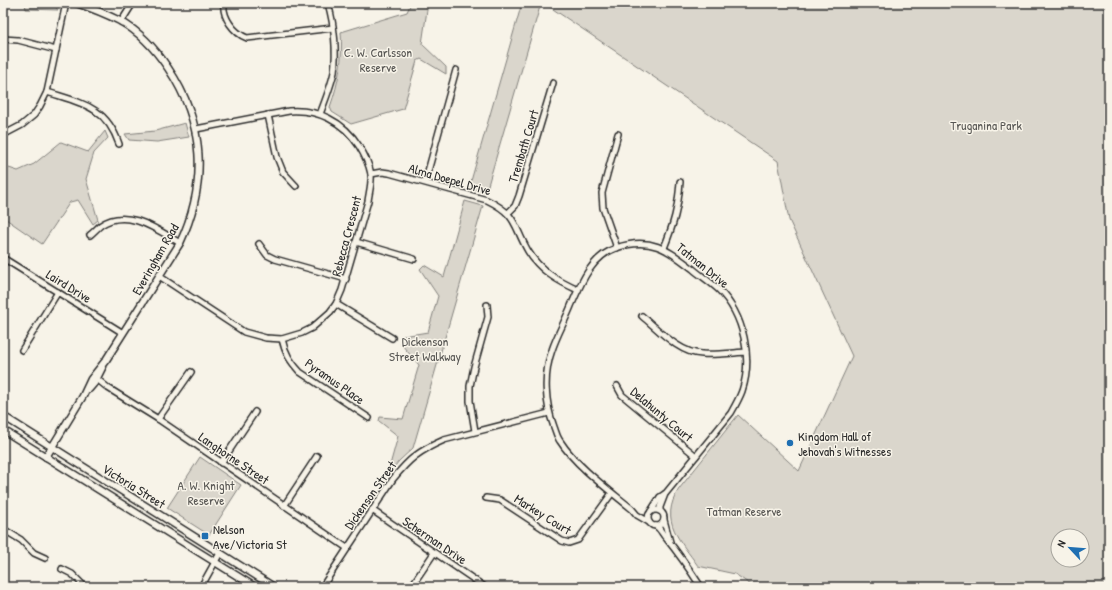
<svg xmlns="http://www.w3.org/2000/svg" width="1112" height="590" viewBox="0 0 1112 590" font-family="'Patrick Hand',sans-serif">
  <rect width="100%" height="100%" fill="#f7f3e8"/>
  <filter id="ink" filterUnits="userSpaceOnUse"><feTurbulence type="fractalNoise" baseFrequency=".025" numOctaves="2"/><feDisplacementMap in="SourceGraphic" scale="8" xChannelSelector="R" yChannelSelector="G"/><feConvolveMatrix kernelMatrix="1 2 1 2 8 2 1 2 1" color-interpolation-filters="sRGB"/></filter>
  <g filter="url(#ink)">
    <g fill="#dad6cc" stroke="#82807c" fill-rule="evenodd">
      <path d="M14 3H44L55 6 58 10 26 9 25 4Z"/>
      <path d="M411 3H428L422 44 446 67V74L421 59 417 61 403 109 351 124 332 112 330 107C339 82 343 58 341 32L407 12Z"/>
      <path d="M522 3H541L486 192 469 188Z"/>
      <path d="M544 3H1109V587H754L735 574 698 566C681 541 658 521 679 489L738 415 799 471 852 356 789 220 778 161ZM1058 536H1082V560H1058Z"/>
      <path d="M185 123 189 137 157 142 129 140 125 134 155 131Z"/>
      <path d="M105 131 108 138 94 153 86 179 98 220 93 224 78 200 70 202 42 244 3 217V166L18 171 34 164 61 142 88 152Z"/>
      <path d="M465 201 483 206 413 448 399 461 387 476 398 436 379 421 380 417 403 419 419 365 401 344 403 336 428 332 438 296 420 269 424 265 444 277Z"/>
      <path d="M200 457 241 485 209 535 167 508Z"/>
    </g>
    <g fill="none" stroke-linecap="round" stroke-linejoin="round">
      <defs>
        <g id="minor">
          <path d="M224 3C222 17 234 33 247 38L333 28"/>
          <path d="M121 22 133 3"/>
          <path d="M3 39 18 40 56 50"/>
          <path d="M47 92C81 103 106 106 119 144"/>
          <path d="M320 114C325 101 331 86 334 72 337 49 334 25 328 3"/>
          <path d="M268 115 277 157 283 172 296 186"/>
          <path d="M3 135 22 125 34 115 40 106 47 92 66 3"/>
          <path d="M371 174 382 172 389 173 487 200C518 215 513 225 528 251 540 271 558 281 578 290"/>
          <path d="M425 182 456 70"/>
          <path d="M508 213 515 206 519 196 553 83"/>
          <path d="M90 235C94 232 97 228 101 225 127 207 158 230 180 243"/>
          <path d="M356 242 414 259"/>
          <path d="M259 244 267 255 275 259 346 279"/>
          <path d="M617 248 603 208 602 193 618 134"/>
          <path d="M664 248C674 223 678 209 680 182"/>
          <path d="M3 258 123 333"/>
          <path d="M159 276 244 332 266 338 282 339 302 333 312 328 330 312 336 304 342 290 368 201C369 193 372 183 371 174 369 164 364 154 359 146 343 121 318 109 289 111L196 129"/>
          <path d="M336 304 392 338"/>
          <path d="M642 316C659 330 679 353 702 354 716 355 731 353 746 352"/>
          <path d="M282 339C285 353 290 361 300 372L369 418"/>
          <path d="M22 350 58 292"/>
          <path d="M94 378 97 379 108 388 158 419 347 548"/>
          <path d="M617 386 622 395 696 456"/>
          <path d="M158 419 191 372"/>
          <path d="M475 431 470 401V386L474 367 488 317 487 305"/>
          <path d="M221 463 255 412"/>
          <path d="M486 498 500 500 562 541 569 543 578 540 612 493"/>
          <path d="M284 506 317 456"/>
          <circle cx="656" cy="518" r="8"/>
          <path d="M372 510 485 587"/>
          <path d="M660 511V507L665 494"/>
          <path d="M664 520 670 542"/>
          <path d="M649 522 637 515 632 509C609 490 576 466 560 441 557 437 556 432 554 427 545 403 543 375 552 350 557 335 565 321 571 306 581 283 591 257 616 248 650 236 667 249 693 269 701 276 711 282 719 290 744 315 753 358 742 391 739 399 735 406 731 413L666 493 660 497 651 511"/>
          <path d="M656 526C661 529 662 534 666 538 679 554 690 570 701 587"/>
          <path d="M3 529 21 540 34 553 45 558"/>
          <path d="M62 569 72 574 85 587"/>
          <path d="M201 587 220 553"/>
          <path d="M322 587 393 479C410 458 419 451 444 440L549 413"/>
          <path d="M411 587 434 553"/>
        </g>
        <g id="tertiary">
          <path d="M89 389 95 382 102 368"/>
          <path d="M3 416 274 587"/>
          <path d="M3 430 255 587"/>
          <path d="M46 457 83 396 91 379 106 360 180 243C208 183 205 123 168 68 156 50 140 32 120 21 106 14 91 8 76 3"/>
        </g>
      </defs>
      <use href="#minor" stroke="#2b2b2b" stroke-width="8"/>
      <use href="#tertiary" stroke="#2b2b2b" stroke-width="9"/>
      <use href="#minor" stroke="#f7f3e8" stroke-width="5"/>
      <use href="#tertiary" stroke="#f7f3e8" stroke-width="6"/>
    </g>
  </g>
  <g fill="#1f6fb2" stroke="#f7f3e8" stroke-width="1.5">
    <circle cx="790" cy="443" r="4"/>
    <rect x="201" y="532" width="8" height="8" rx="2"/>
  </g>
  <g text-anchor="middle" stroke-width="3" stroke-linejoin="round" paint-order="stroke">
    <g font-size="13" fill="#575653" stroke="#f7f3e8">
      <text x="378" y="57">C. W. Carlsson<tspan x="378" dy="15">Reserve</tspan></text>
      <text x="986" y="130">Truganina Park</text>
      <text x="425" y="346">Dickenson<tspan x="425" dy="15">Street Walkway</tspan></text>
      <text x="206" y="490">A. W. Knight<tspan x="206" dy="15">Reserve</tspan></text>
      <text x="744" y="516">Tatman Reserve</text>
    </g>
    <g font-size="13" fill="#2b2b2b" stroke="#f7f3e8">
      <text transform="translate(523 146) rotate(-73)" y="5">Trembath Court</text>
      <text transform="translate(450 179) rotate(16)" y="5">Alma Doepel Drive</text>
      <text transform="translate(346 236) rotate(-75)" y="5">Rebecca Crescent</text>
      <text transform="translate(155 259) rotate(-60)" y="5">Everingham Road</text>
      <text transform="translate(703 265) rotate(39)" y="5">Tatman Drive</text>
      <text transform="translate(69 286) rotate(32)" y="5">Laird Drive</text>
      <text transform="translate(335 381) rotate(35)" y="5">Pyramus Place</text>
      <text transform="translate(662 414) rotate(40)" y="5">Delahunty Court</text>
      <text transform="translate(234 458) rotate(34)" y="5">Langhorne Street</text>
      <text transform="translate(134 486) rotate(32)" y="5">Victoria Street</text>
      <text transform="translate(370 495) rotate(-55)" y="5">Dickenson Street</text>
      <text transform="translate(543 514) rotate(32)" y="5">Markey Court</text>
      <text transform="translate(435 540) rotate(34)" y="5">Scherman Drive</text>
    </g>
    <g font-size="13" fill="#2b2b2b" stroke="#f7f3e8" text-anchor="start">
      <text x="798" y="441">Kingdom Hall of<tspan x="798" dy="15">Jehovah's Witnesses</tspan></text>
      <text x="213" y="534">Nelson<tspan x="213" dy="15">Ave/Victoria St</tspan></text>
    </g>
  </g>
  <rect width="1112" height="590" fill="none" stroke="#f7f3e8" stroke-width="16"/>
  <rect x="8" y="8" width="1096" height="574" fill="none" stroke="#2b2b2b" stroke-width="1.5" filter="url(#ink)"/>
  <g transform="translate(1070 548) rotate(296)"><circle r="19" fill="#f7f3e8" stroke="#a5a39c"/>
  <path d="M0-3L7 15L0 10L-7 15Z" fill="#1f6fb2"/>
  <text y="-6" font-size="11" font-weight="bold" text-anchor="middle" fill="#2b2b2b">N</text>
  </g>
</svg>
